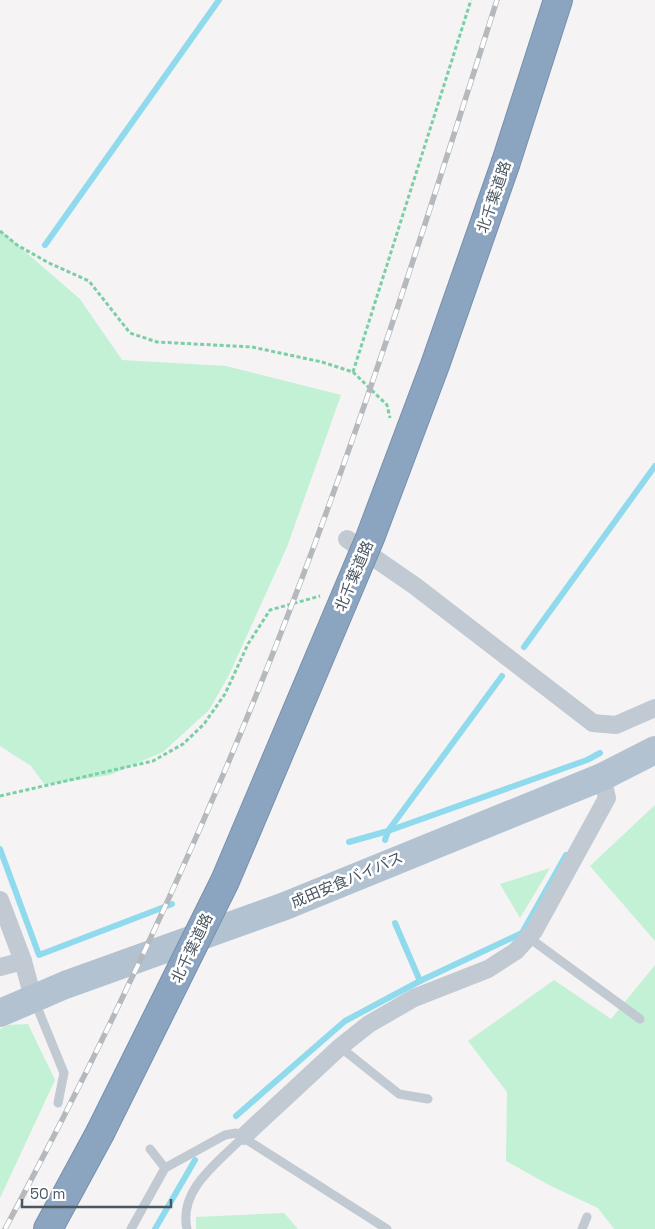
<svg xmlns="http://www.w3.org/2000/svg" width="655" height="1229" viewBox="0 0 655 1229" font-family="'Space Grotesk','Noto Sans JP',sans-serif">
  <rect width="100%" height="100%" fill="#f5f3f3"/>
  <g fill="#c3f1d5">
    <path d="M0 230 80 299 122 360 226 366 341 395 287 547 229 675 209 710 163 752 110 775 45 785 31 766 0 746Z"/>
    <path d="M655 805V941L590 866Z"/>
    <path d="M550 868 520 918 500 884Z"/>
    <path d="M655 965V1229H614L598 1208 549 1185 506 1161 507 1092 468 1041 554 980 611 1019Z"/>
    <path d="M28 1024 55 1080 0 1198V1029L8 1025Z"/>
    <path d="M284 1213 298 1229H196V1217Z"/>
  </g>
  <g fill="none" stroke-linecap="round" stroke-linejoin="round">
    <g stroke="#90daee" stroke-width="6">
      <path d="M45 245 219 0"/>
      <path d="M524 647 655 466"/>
      <path d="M385 840 388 831 502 676"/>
      <path d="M349 842 388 831 587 760 600 753"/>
      <path d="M0 849 39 955 172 904"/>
      <path d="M395 923 420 981"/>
      <path d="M236 1116 345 1021 420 981 522 933 566 855"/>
      <path d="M155 1229 195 1160"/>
    </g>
    <defs>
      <g id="highway">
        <path d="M506 162 558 0"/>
        <path d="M48 1229 100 1133"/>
      </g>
    </defs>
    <use href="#highway" stroke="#7690ad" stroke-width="30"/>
    <g stroke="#7ad0a6" stroke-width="3" stroke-dasharray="4 2.5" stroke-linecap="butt">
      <path d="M0 231 17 245 49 263 89 281 130 333 157 342 252 347 322 362 353 372 387 405 390 418"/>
      <path d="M353 372 471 0"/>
      <path d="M0 796 153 761 183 744 204 724 225 694 248 644 270 610 320 596"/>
    </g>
    <g stroke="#c1cad2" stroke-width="9">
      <path d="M528 937 640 1019"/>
      <path d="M35 1002 64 1073 58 1103"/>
      <path d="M340 1047 399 1094 428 1099"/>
      <path d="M150 1149 165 1168 225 1135 236 1133 387 1229"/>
      <path d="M131 1229 165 1168"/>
      <path d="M187 1229C178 1189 219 1162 244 1136"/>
      <path d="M582 1229 587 1217"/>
    </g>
    <g stroke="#c1cad2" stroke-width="18">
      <path d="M347 539 415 586 593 723 616 725 655 708"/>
      <path d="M0 900 23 961 33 998"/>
      <path d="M0 967 23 961"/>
      <path d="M244 1136 340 1047 369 1024 414 998 488 969 516 951 534 931 607 798 602 777"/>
    </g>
    <path stroke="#b3c2d1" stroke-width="28" d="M0 1013 65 985 285 906 602 777 655 750"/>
    <use href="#highway" stroke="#8ba5c1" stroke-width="28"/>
    <defs>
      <path id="rail" d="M5 1229C107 1039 198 844 277 643 360 432 428 216 497 0"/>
    </defs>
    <use href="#rail" stroke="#b5b8bd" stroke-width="5.5"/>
    <use href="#rail" stroke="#fff" stroke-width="4" stroke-dasharray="11" stroke-linecap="butt"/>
    <defs>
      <path id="highway-bridge" d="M100 1133 225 881 370 538 435 365 506 162"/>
    </defs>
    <use href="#highway-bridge" stroke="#7690ad" stroke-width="30" stroke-linecap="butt"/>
    <use href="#highway-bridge" stroke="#8ba5c1" stroke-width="28"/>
  </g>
  <g text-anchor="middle" stroke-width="5" stroke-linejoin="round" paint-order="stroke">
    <g font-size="15" fill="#4a5661" stroke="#fff">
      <text transform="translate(494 197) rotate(-71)" y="5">北千葉道路</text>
      <text transform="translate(354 576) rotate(-67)" y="5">北千葉道路</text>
      <text transform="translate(347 880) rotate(-23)" y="5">成田安食バイパス</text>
      <text transform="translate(192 948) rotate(-64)" y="5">北千葉道路</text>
    </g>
  </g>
  <path d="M22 1199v8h149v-8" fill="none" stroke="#4a5661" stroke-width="2.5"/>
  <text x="30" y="1199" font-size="15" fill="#4a5661" stroke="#ffffff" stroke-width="4" paint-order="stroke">50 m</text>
</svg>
